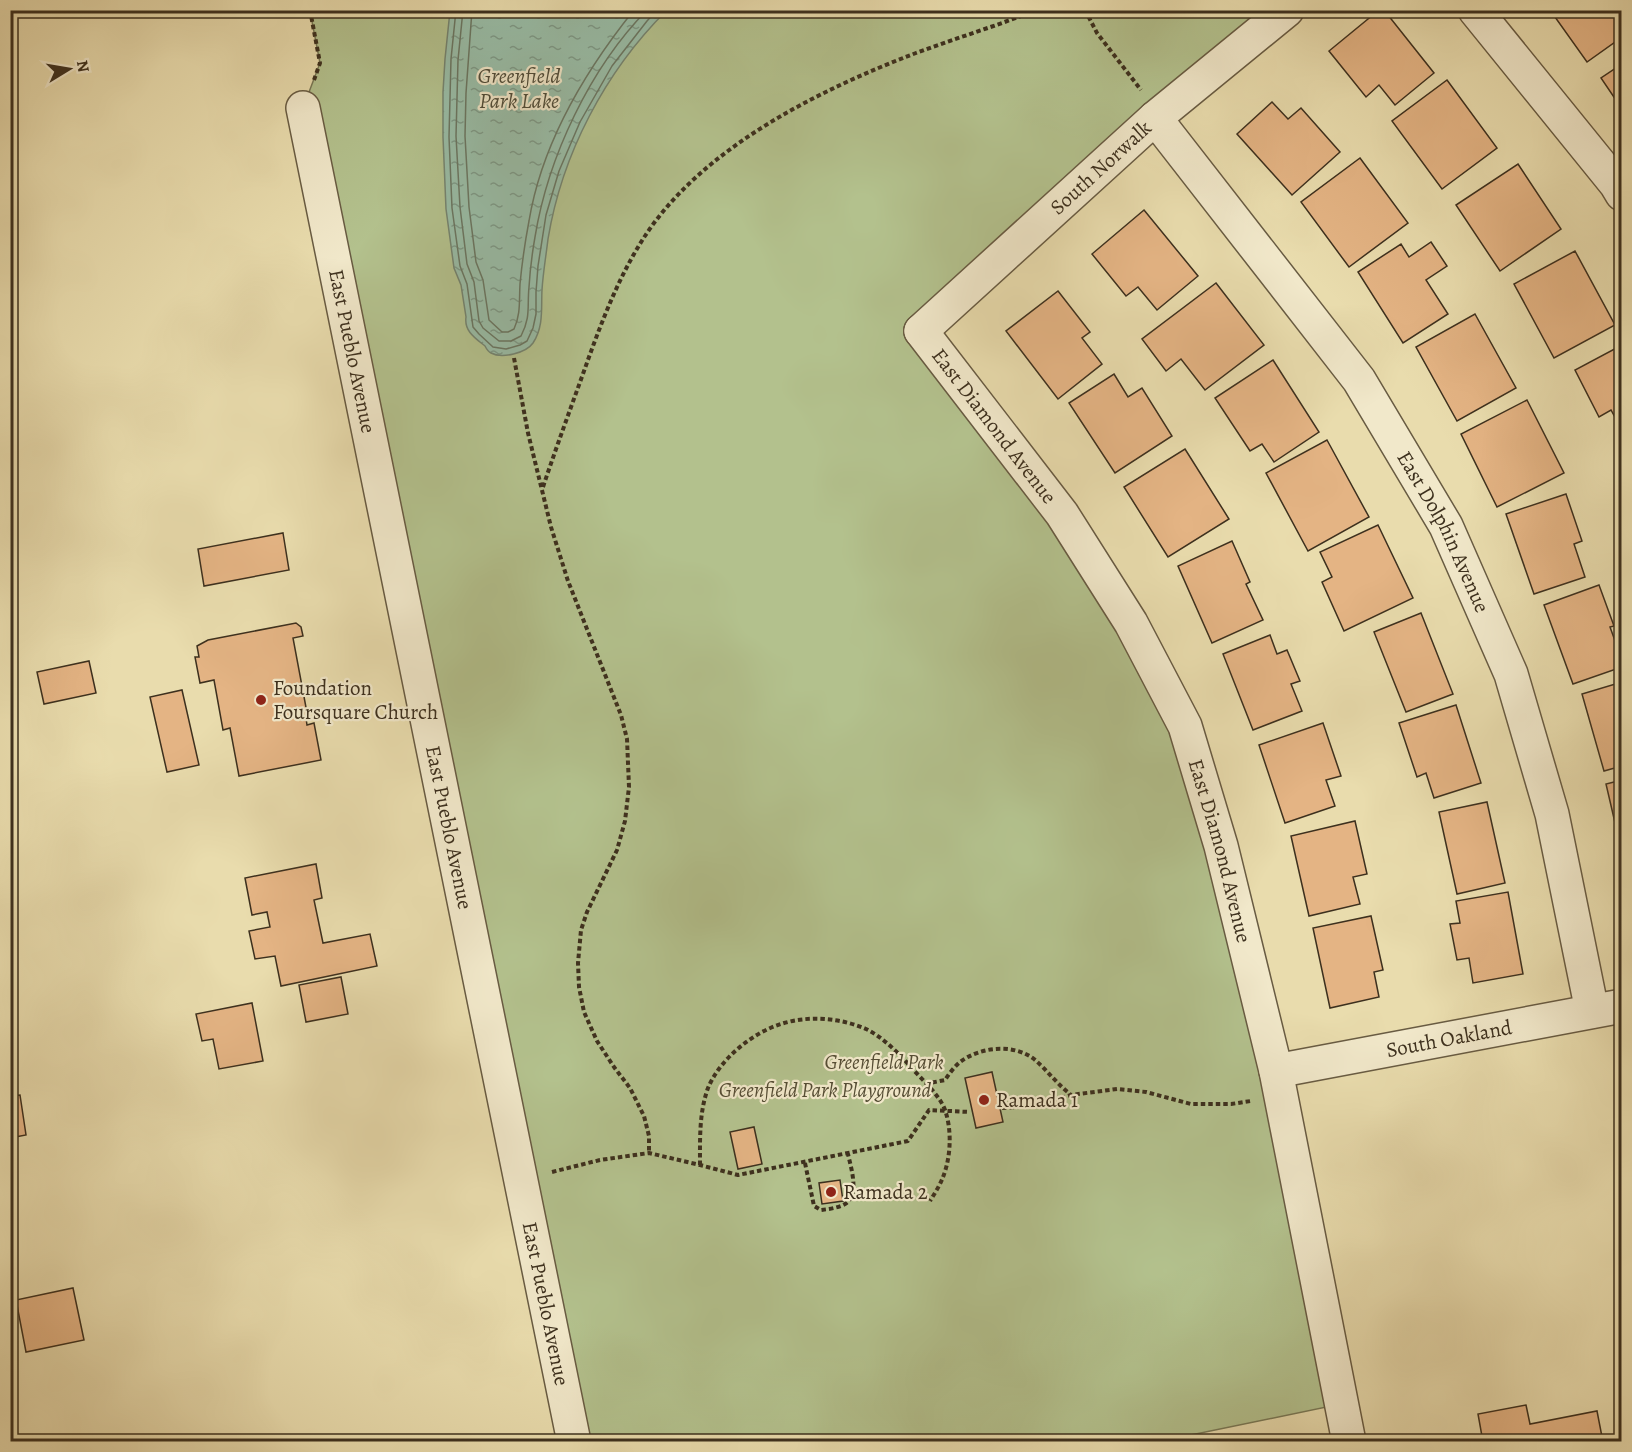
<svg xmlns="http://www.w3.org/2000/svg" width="1632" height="1452" viewBox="0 0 1632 1452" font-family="Alegreya,serif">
  <defs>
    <pattern id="water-ripples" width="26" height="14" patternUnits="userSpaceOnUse" patternTransform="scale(1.5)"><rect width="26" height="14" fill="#98bca6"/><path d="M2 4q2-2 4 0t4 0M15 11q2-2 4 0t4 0" fill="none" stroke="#7d9987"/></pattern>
  </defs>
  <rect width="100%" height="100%" fill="#e9dcad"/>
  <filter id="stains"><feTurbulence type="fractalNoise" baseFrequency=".00333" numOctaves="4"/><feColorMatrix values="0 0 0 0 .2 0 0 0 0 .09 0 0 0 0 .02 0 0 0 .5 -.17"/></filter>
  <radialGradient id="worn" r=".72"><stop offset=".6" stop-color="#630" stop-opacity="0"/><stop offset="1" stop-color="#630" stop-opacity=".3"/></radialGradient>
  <path fill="#b3c18d" stroke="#787856" stroke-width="1.5" d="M310 11H1293L921 331 1185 726 1341 1404 1157 1442 575 1441 303 108 320 63Z"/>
  <path fill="url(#water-ripples)" stroke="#748470" stroke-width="1.5" d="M450 11H666C605 72 562 154 548 239 546 256 543 273 542 290 541 308 544 326 533 343 526 353 502 359 491 353 489 352 486 348 485 346 475 338 464 331 466 317L461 285 454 268 446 209 443 137V92L445 59Z"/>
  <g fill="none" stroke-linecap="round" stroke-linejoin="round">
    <g stroke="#6a7662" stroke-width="1.5">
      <path d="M456 10 451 59 449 137 452 208 460 266 467 284 473 327 479 334 493 347 506 349 520 345 527 341 533 328 536 314V292L538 266 546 215 559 171 580 122 612 66 647 21 657 10"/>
      <path d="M463 10 458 60 456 136 460 207 467 264 474 282 479 321 483 328 499 341H511L521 336C531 317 527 307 529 287 530 271 532 254 535 237 548 157 590 68 647 10"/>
      <path d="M472 10 466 93 465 136 469 207 476 262 483 280 489 320 502 332H508L514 329C521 314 519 300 520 284 522 263 525 242 529 221 542 142 585 71 634 10"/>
    </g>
  </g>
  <g fill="#e4b484" stroke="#3d301e" stroke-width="1.5">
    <path d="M1379 10H1384L1434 73 1395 105 1379 85 1366 97 1329 51Z"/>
    <path d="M1550 10H1618L1622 15V37L1587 62Z"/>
    <path d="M1622 64V109L1601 78Z"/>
    <path d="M1447 80 1497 148 1442 189 1392 121Z"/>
    <path d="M1272 102 1288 119 1301 108 1340 152 1292 195 1237 134Z"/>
    <path d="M1360 158 1408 223 1349 267 1301 202Z"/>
    <path d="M1518 164 1561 229 1500 271 1456 205Z"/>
    <path d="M1144 210 1198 276 1157 310 1138 287 1126 296 1092 254Z"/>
    <path d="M1431 242 1447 266 1426 280 1448 314 1403 343 1358 272 1401 244 1409 257Z"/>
    <path d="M1575 251 1615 325 1554 358 1514 284Z"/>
    <path d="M1216 283 1264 345 1205 390 1181 359 1166 371 1142 339Z"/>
    <path d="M1058 291 1090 332 1082 338 1102 364 1058 399 1006 331Z"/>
    <path d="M1475 314 1516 388 1457 421 1416 347Z"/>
    <path d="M1622 345V430L1611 410 1599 417 1575 370Z"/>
    <path d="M1273 360 1319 432 1274 462 1262 444 1250 451 1215 398Z"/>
    <path d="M1114 374 1128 397 1142 388 1172 436 1115 473 1069 403Z"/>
    <path d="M1527 400 1564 473 1497 507 1461 434Z"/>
    <path d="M1327 440 1369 517 1308 551 1266 473Z"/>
    <path d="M1185 449 1229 519 1168 557 1124 487Z"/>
    <path d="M1566 494 1582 541 1574 544 1585 577 1534 594 1506 514Z"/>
    <path d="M1378 525 1413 598 1344 631 1322 582 1332 577 1320 552Z"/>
    <path d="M283 533 289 570 204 586 198 549Z"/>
    <path d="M1232 541 1250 582 1246 584 1263 620 1212 643 1178 566Z"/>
    <path d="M1599 585 1614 626 1610 627 1622 660V667L1573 684 1544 605Z"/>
    <path d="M1421 613 1453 694 1406 712 1374 632Z"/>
    <path d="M296 623 301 627 303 636 293 638 308 718H306L307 725 314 723 321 760 239 776 230 728 223 730 214 680 200 683 195 657H199L197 646 208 640Z"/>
    <path d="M1270 635 1277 654 1287 650 1300 681 1291 684 1302 711 1253 730 1223 654Z"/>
    <path d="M89 661 96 693 44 704 37 672Z"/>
    <path d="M1622 682V766L1604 771 1582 694Z"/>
    <path d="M182 690 199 765 167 772 150 697Z"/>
    <path d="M1456 705 1481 783 1434 798 1426 773 1417 777 1399 723Z"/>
    <path d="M1323 723 1341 776 1326 780 1335 806 1285 823 1259 745Z"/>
    <path d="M1622 780V853L1606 784Z"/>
    <path d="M1487 802 1505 883 1457 894 1439 812Z"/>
    <path d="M1355 821 1367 874 1353 877 1360 904 1309 916 1291 836Z"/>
    <path d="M316 864 322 898 314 900 323 943 370 934 377 966 281 986 275 956 255 959 249 931 270 927 267 912 252 915 245 878Z"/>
    <path d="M1508 892 1523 974 1473 983 1469 958 1457 960 1450 924 1460 923 1456 901Z"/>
    <path d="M1371 916 1383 970 1374 972 1379 997 1330 1008 1313 928Z"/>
    <path d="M341 977 348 1014 306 1022 299 985Z"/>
    <path d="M252 1003 263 1061 219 1069 213 1039 202 1041 196 1014Z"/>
    <path d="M992 1072 1003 1122 976 1128 965 1078Z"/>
    <path d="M20 1095 26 1135 10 1138V1096Z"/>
    <path d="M754 1127 762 1164 738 1169 730 1132Z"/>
    <path d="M840 1180 843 1201 822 1204 819 1183Z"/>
    <path d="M73 1288 84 1340 26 1352 16 1300Z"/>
    <path d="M1526 1405 1530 1424 1597 1411 1603 1442H1483L1478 1414Z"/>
  </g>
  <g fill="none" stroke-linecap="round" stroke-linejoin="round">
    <defs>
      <g id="minor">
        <path d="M1475 10 1616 184 1622 194"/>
        <path id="s1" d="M303 108 574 1442"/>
        <path id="s2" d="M1155 118 1359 380 1446 526 1511 674 1552 814 1592 1011"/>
        <path id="s3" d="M921 331 1155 118 1287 10"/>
        <path id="s4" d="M1276 1071 1622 1006"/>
      </g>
      <g id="tertiary">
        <path id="s5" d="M921 331 1062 514 1131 623 1185 726 1221 846 1276 1071 1349 1442"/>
      </g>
    </defs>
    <use href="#minor" stroke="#685b42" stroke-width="36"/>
    <use href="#tertiary" stroke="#685b42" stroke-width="36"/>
    <g stroke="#3d301e" stroke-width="4" stroke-dasharray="4.5 3" stroke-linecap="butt">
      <path d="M310 10 320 63 314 80"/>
      <path d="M1015 10 1017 18"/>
      <path d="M1085 10 1097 33 1141 90"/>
      <path d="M514 358 528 433 551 527 568 581 621 715 627 739 629 787 625 821 617 850 587 912 581 930 578 963 579 987 584 1012 597 1041 614 1067 630 1088 644 1116 649 1136V1153"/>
      <path d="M543 487C556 448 570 410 584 371 600 326 617 280 643 239 701 148 819 90 916 53 956 38 997 26 1036 10"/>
      <path d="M925 1084 945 1080C949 1074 954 1067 960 1062 980 1047 1013 1043 1034 1059 1047 1070 1057 1084 1070 1094"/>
      <path d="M1002 1108 1033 1106 1071 1095 1117 1089 1146 1092 1191 1104H1231L1251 1101"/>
      <path d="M805 1163 814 1206 821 1210C829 1209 838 1208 845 1204 860 1195 851 1168 848 1154"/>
      <path d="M700 1165C700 1139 699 1113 708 1088 720 1059 752 1033 781 1024 808 1015 841 1018 866 1029 883 1037 899 1054 911 1067 922 1080 939 1094 945 1110 952 1130 951 1157 943 1177 940 1185 935 1193 930 1201"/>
      <path d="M552 1172 600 1160 649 1153 700 1165 738 1175 908 1141 929 1110 970 1112"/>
    </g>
    <use href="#minor" stroke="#f1e8ca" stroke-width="33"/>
    <use href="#tertiary" stroke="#f1e8ca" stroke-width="33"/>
  </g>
  <g fill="#8f2418" stroke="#f1e8ca" stroke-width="2">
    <circle cx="261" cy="700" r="6"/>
    <circle cx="984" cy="1100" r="6"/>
    <circle cx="831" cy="1192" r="6"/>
  </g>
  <g text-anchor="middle" stroke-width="4.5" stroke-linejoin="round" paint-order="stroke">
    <g font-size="21" fill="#3d301e" stroke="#f1e8ca">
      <text dy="7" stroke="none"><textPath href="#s3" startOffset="243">South Norwalk</textPath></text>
      <text dy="7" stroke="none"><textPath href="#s1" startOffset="248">East Pueblo Avenue</textPath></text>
      <text dy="7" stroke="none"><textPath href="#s5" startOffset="120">East Diamond Avenue</textPath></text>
      <text dy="7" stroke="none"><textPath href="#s2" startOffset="506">East Dolphin Avenue</textPath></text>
      <text dy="7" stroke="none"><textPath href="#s1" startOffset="734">East Pueblo Avenue</textPath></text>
      <text dy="7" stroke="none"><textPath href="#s5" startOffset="606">East Diamond Avenue</textPath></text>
      <text dy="7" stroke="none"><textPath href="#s4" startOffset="176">South Oakland</textPath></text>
      <text dy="7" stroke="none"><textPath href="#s1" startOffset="1220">East Pueblo Avenue</textPath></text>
    </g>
    <g font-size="21" fill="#3d301e" stroke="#f1e8ca" text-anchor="start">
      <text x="273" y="695">Foundation<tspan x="273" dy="24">Foursquare Church</tspan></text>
      <text x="996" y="1107">Ramada 1</text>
      <text x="843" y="1199">Ramada 2</text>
    </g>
    <g font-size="21" font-style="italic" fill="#554d34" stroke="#f1e8ca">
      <text x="884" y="1069">Greenfield Park</text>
      <text x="825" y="1097">Greenfield Park Playground</text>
    </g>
    <g font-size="22" font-style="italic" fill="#4f4c39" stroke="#f1e8ca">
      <text x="519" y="83">Greenfield<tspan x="519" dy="25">Park Lake</tspan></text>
    </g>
  </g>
  <rect width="1632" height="1452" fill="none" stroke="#e9dcad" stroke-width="36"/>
  <rect x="12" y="12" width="1608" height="1428" fill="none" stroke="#3d301e" stroke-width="3"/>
  <rect x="18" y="18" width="1596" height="1416" fill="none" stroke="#3d301e" stroke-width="1.5"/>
  <g transform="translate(69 69) rotate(79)" stroke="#f1e8ca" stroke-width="4.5" paint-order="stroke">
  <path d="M0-4.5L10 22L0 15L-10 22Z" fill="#3d301e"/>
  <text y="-9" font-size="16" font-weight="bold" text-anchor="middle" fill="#3d301e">N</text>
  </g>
  <rect width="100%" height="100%" filter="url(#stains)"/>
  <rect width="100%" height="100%" fill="url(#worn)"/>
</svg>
